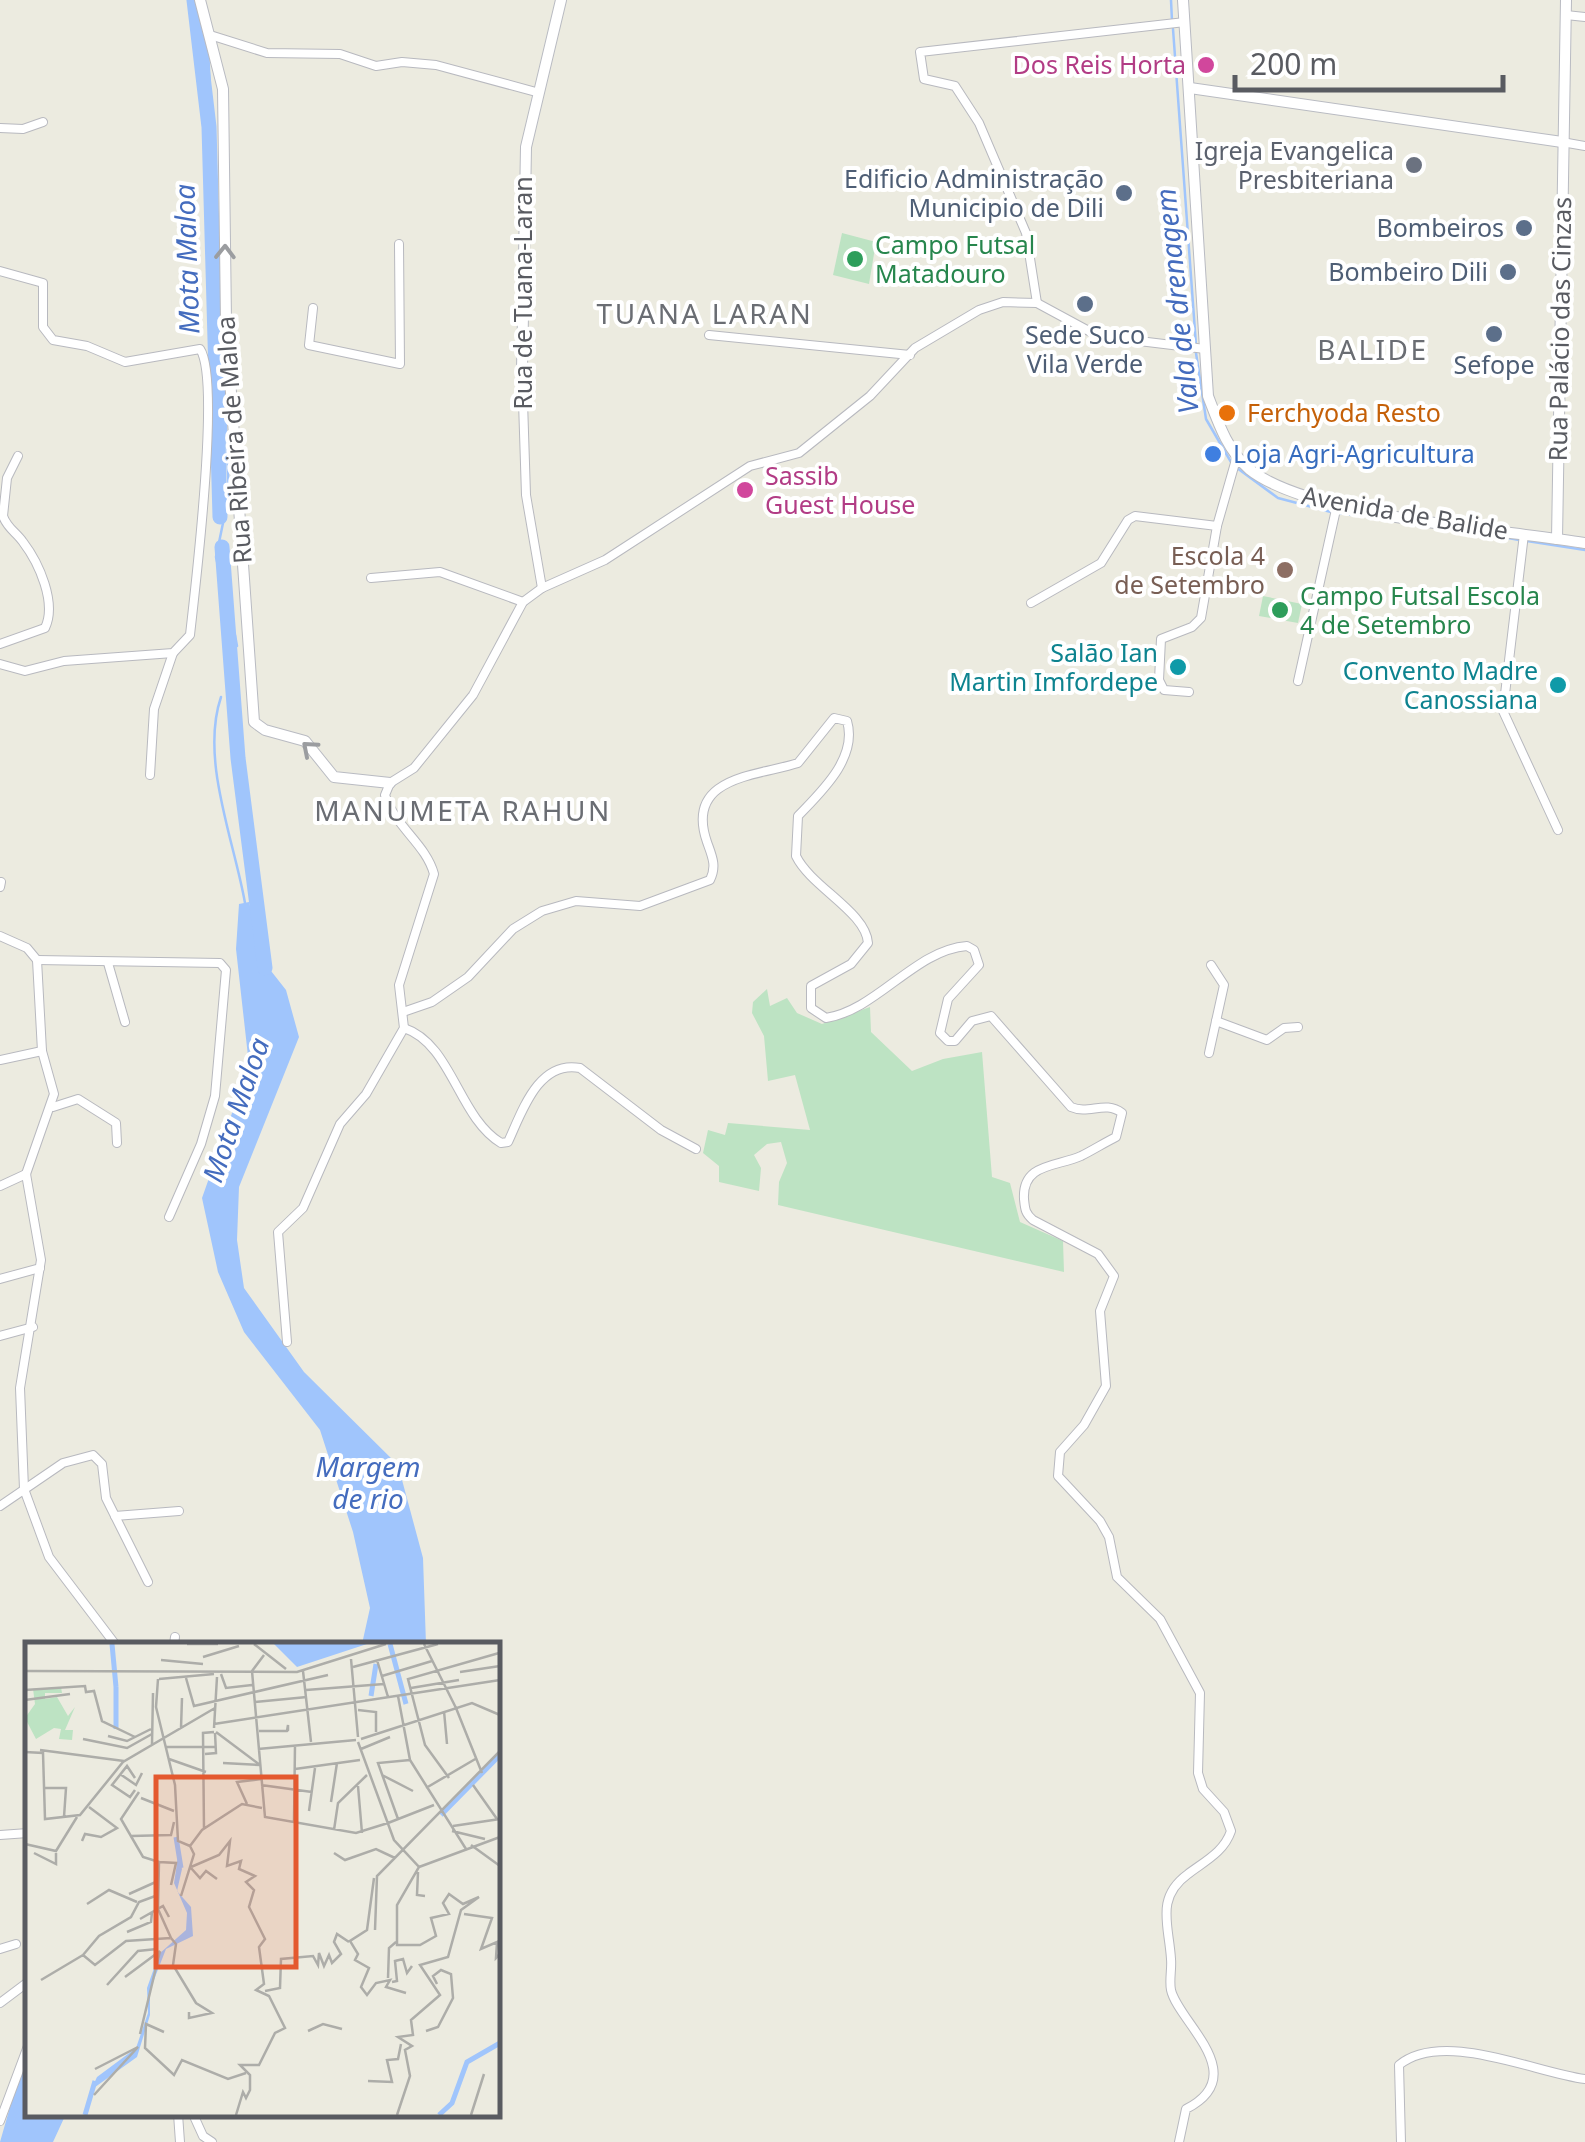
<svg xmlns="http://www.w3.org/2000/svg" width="1585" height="2142" viewBox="0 0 1585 2142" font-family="'Noto Sans',sans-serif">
  <rect width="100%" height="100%" fill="#ecebe0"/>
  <g fill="#bde3c3">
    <path d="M842 233 876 242 869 284 833 275Z"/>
    <path d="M1263 596 1302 604 1298 623 1259 616Z"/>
    <path d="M767 989 770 1006 787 998 797 1013 822 1024 870 1007 871 1032 912 1071 943 1059 982 1052 992 1177 1010 1183 1020 1222 1063 1241 1064 1272 778 1205 779 1182 787 1163 781 1142 767 1144 754 1155 761 1168 759 1191 719 1182V1166L703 1153 708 1130 725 1135 728 1123 810 1130 795 1075 768 1081 764 1036 752 1013 753 1002Z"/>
  </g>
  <g fill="#a0c5fc">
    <path d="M249 902 264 962 286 990 299 1037 239 1187 237 1240 244 1288 304 1372 398 1465 423 1558 426 1644H362L370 1608 353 1532 320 1430 244 1332 218 1272 202 1198 249 1065 236 949 239 904Z"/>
    <path d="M27 2048 28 2114 65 2116 53 2142H0Z"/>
  </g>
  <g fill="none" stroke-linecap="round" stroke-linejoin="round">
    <g stroke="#a0c5fc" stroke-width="2.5">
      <path d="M1171 0 1172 21"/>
      <path d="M1173 29 1196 345"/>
      <path d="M208 48 229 494 216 557 219 570"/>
      <path d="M1196 353 1206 419 1231 462"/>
      <path d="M1237 468 1278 498 1331 512"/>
      <path d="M1339 513 1361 516"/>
      <path d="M1503 537 1519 540"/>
      <path d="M1527 541 1585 550"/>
      <path d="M235 635 237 646"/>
      <path d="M221 697C200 759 234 840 245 903"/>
    </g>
    <g stroke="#a0c5fc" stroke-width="15">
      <path d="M194 0 209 127 220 517"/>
      <path d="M222 547 238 758 265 968"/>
    </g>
    <defs>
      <g id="street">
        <path d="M1566 15 1585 17"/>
        <path d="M210 35 267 53 340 54 376 66 402 62 436 65 536 92"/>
        <path d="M0 128 23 129 43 122"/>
        <path d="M1562 142 1585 146"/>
        <path d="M0 271 43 283V327L53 340 87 346 125 362 200 349C221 380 195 589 190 635L173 653 64 661 25 671 0 664"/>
        <path d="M1037 303 1026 233 979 123 955 86 924 79 920 52 1185 22"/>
        <path d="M313 308 309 345 400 364 399 244"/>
        <path d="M709 335 910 355"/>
        <path d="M522 370 526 495 542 588"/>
        <path d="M1524 534 1503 711 1558 830"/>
        <path d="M371 578 440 572 523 602"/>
        <path d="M1031 603 1101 563 1128 520 1135 516 1217 526"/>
        <path d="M0 644 45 628C57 603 39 563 23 542 16 532 7 528 3 516L7 478 18 456"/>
        <path d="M1298 681 1337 505"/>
        <path d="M1189 692 1164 690 1159 680 1161 639 1192 627 1201 618 1217 526 1237 456"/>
        <path d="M150 775 154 709 173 653"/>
        <path d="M0 887 1 882"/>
        <path d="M0 936 27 948 37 960 42 1051 54 1094 26 1174"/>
        <path d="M37 960 220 963 226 970 215 1096 201 1144 169 1217"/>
        <path d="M108 963 125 1022"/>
        <path d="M403 1012 432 1002 468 977 513 929 542 911 576 901 640 906 710 880C717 866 712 856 707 842 684 776 758 776 798 763L834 718 847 721C858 758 821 792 798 816L796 856C811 887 866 912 868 943L851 964 811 986V1008L826 1018C877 1010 915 950 967 946L974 950 979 965 948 999 940 1033 948 1041H955L972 1021 991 1016 1071 1107C1089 1115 1105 1100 1122 1113L1116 1137C1104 1143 1093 1150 1081 1156 1056 1167 1022 1163 1024 1199 1025 1209 1025 1213 1033 1220L1098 1254 1114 1276 1100 1311 1106 1386 1084 1425 1060 1452 1058 1476 1100 1521 1109 1537 1117 1577 1160 1619 1200 1693 1198 1773 1203 1789 1224 1812 1231 1831C1224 1852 1205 1861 1188 1874 1155 1898 1169 1925 1171 1959 1172 1969 1169 1980 1171 1990 1178 2022 1253 2075 1186 2109L1179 2142"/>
        <path d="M1216 1021 1267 1040 1284 1028 1298 1027"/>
        <path d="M404 1028C452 1044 458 1117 501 1143L508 1142C522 1112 538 1060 580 1068L661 1130 696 1149"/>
        <path d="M1209 1053 1224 985 1211 965"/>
        <path d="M0 1060 42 1051"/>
        <path d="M53 1107 78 1099 116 1123 117 1143"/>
        <path d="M26 1174 41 1260 20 1388 24 1489 49 1557 115 1644"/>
        <path d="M0 1186 26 1174"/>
        <path d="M0 1279 40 1268"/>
        <path d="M0 1336 33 1327"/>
        <path d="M287 1342 278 1232 303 1208 340 1124 366 1094 404 1028 399 985 434 874C426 844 395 827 385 795L390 783 414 768 473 695 523 602 542 588 605 560 750 466 799 453 870 396 915 348 979 310 1003 302 1037 303 1098 336 1205 349"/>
        <path d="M0 1506 63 1463 93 1455 102 1464 106 1498 148 1582"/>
        <path d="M115 1516 179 1511"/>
        <path d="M174 1644 175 1637"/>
        <path d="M0 1835 28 1833"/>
        <path d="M0 1949 16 1944"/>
        <path d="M0 2003 28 1982"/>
        <path d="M178 2114 180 2142"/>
        <path d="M193 2114 203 2136 212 2142"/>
        <path d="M0 2121 28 2046"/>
        <path d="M1401 2142 1399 2065C1443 2029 1536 2073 1585 2079"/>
      </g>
      <g id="secondary">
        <path d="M200 0 223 89 226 321 254 722 265 730 305 741 334 777 390 783"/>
        <path d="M1183 0 1208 396C1218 422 1227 450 1249 469 1310 518 1501 529 1585 543"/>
        <path d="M1190 88 1562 142"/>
        <path d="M522 370 526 147 561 0"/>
        <path d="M1557 539 1566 0"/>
      </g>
    </defs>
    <use href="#street" stroke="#b8b9bf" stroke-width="10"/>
    <use href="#secondary" stroke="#b9bbc2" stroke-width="12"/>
    <use href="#street" stroke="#fff" stroke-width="8"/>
    <use href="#secondary" stroke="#fff" stroke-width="10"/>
  </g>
  <defs><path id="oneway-chevron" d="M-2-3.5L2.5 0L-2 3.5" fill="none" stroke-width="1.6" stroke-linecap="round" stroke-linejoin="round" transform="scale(2.5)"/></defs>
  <g stroke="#9b9da0">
    <use href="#oneway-chevron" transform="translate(225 252) rotate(-89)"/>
    <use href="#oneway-chevron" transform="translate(309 748) rotate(-139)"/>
  </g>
  <g fill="#d1479c" stroke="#fff" stroke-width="4">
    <circle cx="1206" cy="65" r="10"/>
    <circle cx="745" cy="490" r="10"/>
  </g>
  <circle fill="#6b7280" stroke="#fff" stroke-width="4" cx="1414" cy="165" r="10"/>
  <g fill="#5c6f8a" stroke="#fff" stroke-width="4">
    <circle cx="1124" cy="193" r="10"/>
    <circle cx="1524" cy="228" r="10"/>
    <circle cx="1508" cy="272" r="10"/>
    <circle cx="1085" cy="304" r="10"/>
    <circle cx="1494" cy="334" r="10"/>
  </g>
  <g fill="#2e9e5b" stroke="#fff" stroke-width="4">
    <circle cx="855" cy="259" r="10"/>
    <circle cx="1280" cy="610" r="10"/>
  </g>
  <circle fill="#e8710a" stroke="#fff" stroke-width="4" cx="1227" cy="413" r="10"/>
  <circle fill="#3f7fe0" stroke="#fff" stroke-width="4" cx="1213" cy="454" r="10"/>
  <circle fill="#8d6e63" stroke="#fff" stroke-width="4" cx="1285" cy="570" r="10"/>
  <g fill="#0f9aa8" stroke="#fff" stroke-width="4">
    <circle cx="1178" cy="667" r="10"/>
    <circle cx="1558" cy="685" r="10"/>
  </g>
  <g text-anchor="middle" stroke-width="8" stroke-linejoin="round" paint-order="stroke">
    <g font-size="25" fill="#b23c85" stroke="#fff" text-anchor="end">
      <text x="1186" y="74">Dos Reis Horta</text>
      <text x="765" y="485" text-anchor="start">Sassib<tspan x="765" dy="29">Guest House</tspan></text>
    </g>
    <g font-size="25" fill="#5b616d" stroke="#fff" text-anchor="end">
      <text x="1394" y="160">Igreja Evangelica<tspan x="1394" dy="29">Presbiteriana</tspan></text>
    </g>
    <g font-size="25" fill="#4e5e75" stroke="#fff" text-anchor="end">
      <text x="1104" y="188">Edificio Administração<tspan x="1104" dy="29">Municipio de Dili</tspan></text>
      <text x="1504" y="237">Bombeiros</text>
      <text x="1488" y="281">Bombeiro Dili</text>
      <text x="1085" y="344" text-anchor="middle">Sede Suco<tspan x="1085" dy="29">Vila Verde</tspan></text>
      <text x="1494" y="374" text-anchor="middle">Sefope</text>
    </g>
    <g font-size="25" fill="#27864d" stroke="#fff" text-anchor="start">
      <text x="875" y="254">Campo Futsal<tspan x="875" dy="29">Matadouro</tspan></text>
      <text x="1300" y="605">Campo Futsal Escola<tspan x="1300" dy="29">4 de Setembro</tspan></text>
    </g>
    <g font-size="25" fill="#595b61" stroke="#fff">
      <text transform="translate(523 293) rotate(-90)" y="9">Rua de Tuana-Laran</text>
      <text transform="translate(1560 329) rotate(-89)" y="9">Rua Palácio das Cinzas</text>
      <text transform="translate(234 440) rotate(-94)" y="9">Rua Ribeira de Maloa</text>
      <text transform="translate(1405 513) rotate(10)" y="9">Avenida de Balide</text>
    </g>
    <g font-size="25" fill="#c56008" stroke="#fff" text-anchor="start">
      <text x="1247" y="422">Ferchyoda Resto</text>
    </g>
    <g font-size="25" fill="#366cbe" stroke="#fff" text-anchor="start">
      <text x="1233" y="463">Loja Agri-Agricultura</text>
    </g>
    <g font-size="25" fill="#785e54" stroke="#fff" text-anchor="end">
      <text x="1265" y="565">Escola 4<tspan x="1265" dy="29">de Setembro</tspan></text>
    </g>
    <g font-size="25" fill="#0d838f" stroke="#fff" text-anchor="end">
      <text x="1158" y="662">Salão Ian<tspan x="1158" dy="29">Martin Imfordepe</tspan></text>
      <text x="1538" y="680">Convento Madre<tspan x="1538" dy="29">Canossiana</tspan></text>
    </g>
    <g font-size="28" font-style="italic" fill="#446cbe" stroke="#fff">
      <text transform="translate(187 259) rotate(-92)" y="10">Mota Maloa</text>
      <text transform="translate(1177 301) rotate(-96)" y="10">Vala de drenagem</text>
      <text transform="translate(236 1110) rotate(-71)" y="10">Mota Maloa</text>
      <text x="368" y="1477">Margem<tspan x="368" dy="32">de rio</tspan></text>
    </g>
    <g font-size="28" letter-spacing="2.5" fill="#6a6d73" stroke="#fff">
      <text x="705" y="324">TUANA LARAN</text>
      <text x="1373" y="360">BALIDE</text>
      <text x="463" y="821">MANUMETA RAHUN</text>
    </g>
  </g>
  <g transform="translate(25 1642)">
    <rect width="475" height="475" fill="#ecebe0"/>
    <path d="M36 45 37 51H20V57L32 55 43 74 50 65 40 88H48L47 98 34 97 36 87 29 86 11 97 0 76 10 62 8 47Z" fill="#bde3c3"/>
    <path d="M249 2H342L272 25ZM153 215 157 227 152 249 166 265 168 294 141 307 125 348V373L112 415 66 448 72 435 111 406 123 371 122 346 134 312 161 288 162 271 149 241Z" fill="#a0c5fc"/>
    <path fill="none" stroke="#a0c5fc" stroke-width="5" d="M87 2 91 45M365 2 381 62M346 54 351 22M91 87V45M416 173 475 113M151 195 156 226M60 473 70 439M414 473 427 461 442 420 475 401"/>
    <path fill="none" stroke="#adada9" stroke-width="2.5" d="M162 2H193M229 2 261 27M399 2 431 66M239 13 227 29 240 175 331 191 363 181M178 15 214 4M326 17 333 95M136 18 178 22M352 18 363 55M328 25 413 2M0 29 272 30 361 2M278 29 286 100M435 30 475 24M196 32 201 46 227 43M357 34 407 19M161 36 169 64 303 33M133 37 131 65 150 143 153 199 165 204M134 37 189 32M386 46 434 38M0 48 60 44 61 50 69 49 77 79 110 95M281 48 359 42M373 54 385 118 441 207M0 58 45 52M230 60 282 55M431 66 457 131M333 68 351 70V90M419 69 422 102M189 82 475 38M156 86 157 56M189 86 192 35M234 89H262L263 88V83L262 89M191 90 235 123M83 94 102 99 126 87M58 97 102 106 127 92M336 97 447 61 475 73M333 100 369 198 394 225 372 263V303H395L411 294 406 276 424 272 418 261 424 252 438 262 454 255 436 268 423 315 395 323 415 353 386 378 388 393 373 395 387 404 380 408 385 434 372 473M127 102 128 51M140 105H190M233 107 331 98M336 107 365 95M15 108 99 119M0 110 18 111 20 177 55 173 98 120 190 66M180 112 191 111 190 91M144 117 181 130M198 121 235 123M270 127 335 118M95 132 111 143 117 131M357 133 388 149M110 136 102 124 87 143 105 155 110 148M424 136 400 103 383 37 474 11M236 143 287 150M448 143 472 177M333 144 337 191M20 146H41L39 175M401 146 452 116M114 150 96 177 118 215 134 220 133 267 146 296M116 156 149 169M306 160 312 121M222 162 212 140 236 137M284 169 290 126M373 177 353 121 385 118M269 180 270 103M363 181 409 163M428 184 475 177M179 187 178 91 189 90M309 188 313 161 342 133M427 189 460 197M106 194 146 193 149 180M57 199 60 192 76 195 92 186 64 165M0 202 31 209 52 175M446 203 475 224M165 204 177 188 217 162 237 166M9 211 31 222V211M309 211 320 218 351 207 370 216M134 220 151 221 146 243M166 225 194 213 205 199 202 224 216 219 214 227 230 234 221 240 229 248 224 265 240 297 234 305 239 342 231 348 244 354 260 386 250 391 234 423H215L225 433V448L221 456 218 450 211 473M394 225 475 195M166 226 175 236 181 229 192 237M393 230 392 253 400 254M349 236 342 288 325 299 333 312 330 318 344 326 336 345 342 353 351 341 365 338 361 345 381 351M104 252 133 239M133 253 114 260 106 275 74 294 58 313 70 323 101 299 146 296M156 254 169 212 165 204M62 262 84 248 112 260M439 272 467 276 456 307 472 300 471 316 475 312M115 277 138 264 144 275M350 288 352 234 475 109M102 290 126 280 127 270M146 296 151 302 148 323 171 361 187 371 164 376V370M100 335 135 309M363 336 364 306 371 300M16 338 58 313M367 340 372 339 370 319 378 317 382 331 387 324M82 343 113 309 132 307M240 349 255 346 256 317 288 314 293 323 294 311 299 324 304 313 307 321 316 312 309 300 312 292 324 300M283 389 298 382 317 387M401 389 413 385 428 356 426 332 416 328 408 334 412 342M139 390 121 382 120 406 149 433 157 418 203 437 221 431M115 392 135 309M343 439 367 440 362 418 373 417 376 402M69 453 113 405 70 427M446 473 459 432"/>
    <path fill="#e4592f" fill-opacity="0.15" stroke="#e4592f" stroke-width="5" d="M131 135H271V325H131Z"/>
    <rect width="475" height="475" fill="none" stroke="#595b61" stroke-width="5"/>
  </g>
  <path d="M1235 75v15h268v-15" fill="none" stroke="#595b61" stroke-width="5"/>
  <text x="1250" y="75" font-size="30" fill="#595b61" stroke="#ffffff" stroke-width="8" paint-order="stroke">200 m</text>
</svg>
